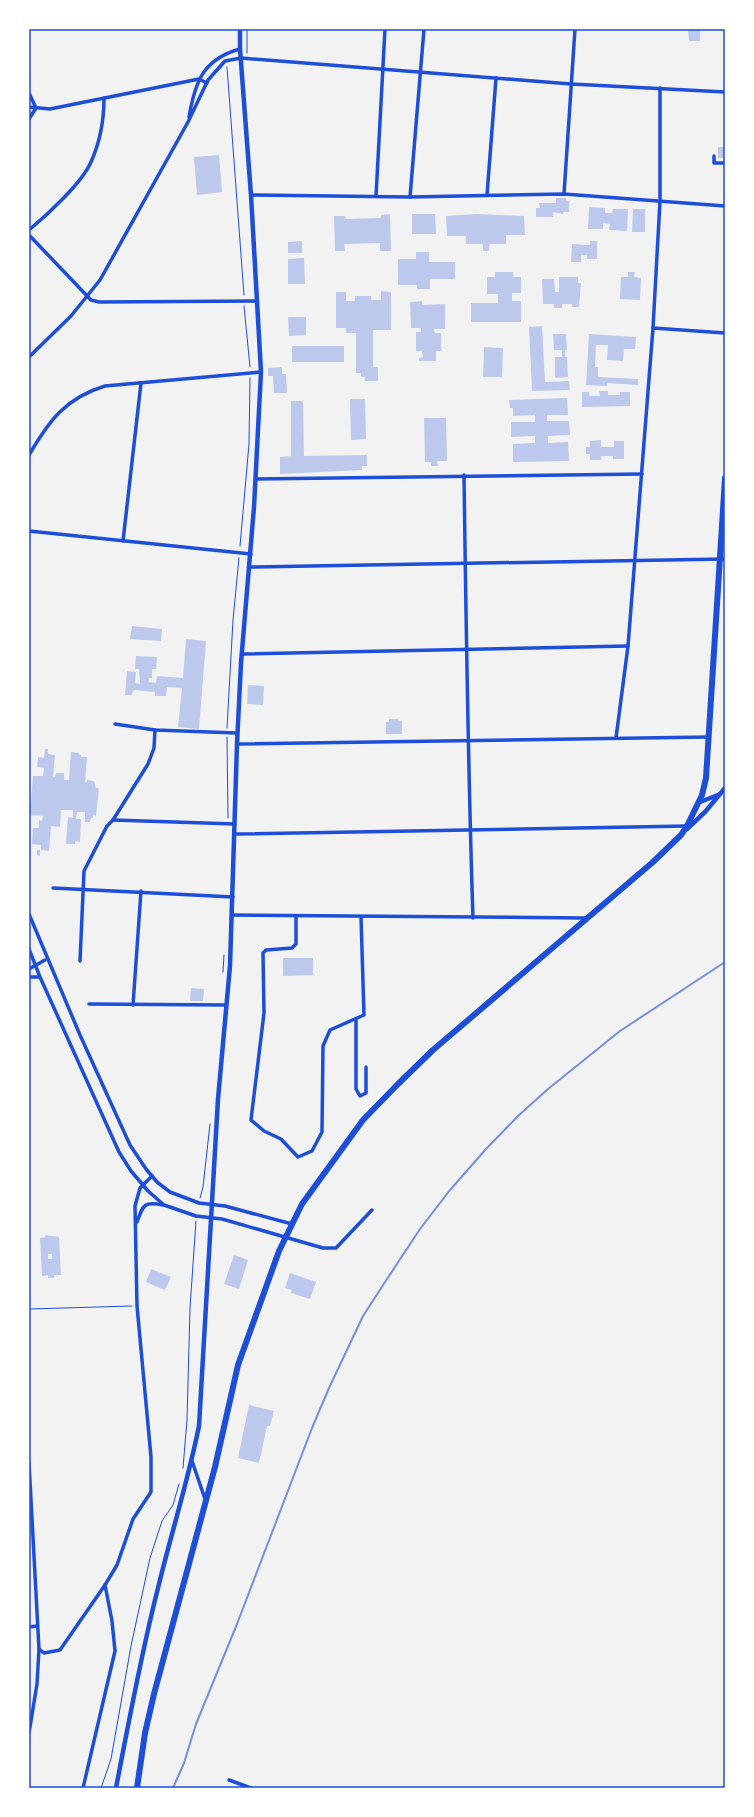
<svg xmlns="http://www.w3.org/2000/svg" width="754" height="1817" viewBox="0 0 754 1817" font-family="'Noto Sans',sans-serif">
  <rect width="100%" height="100%" fill="#f2f2f2"/>
  <g fill="#bdc9ec" fill-rule="evenodd">
    <path d="M688 29H700V41H689Z"/>
    <rect x="718" y="147" width="7" height="11"/>
    <path d="M219 155 222 192 197 195 194 157Z"/>
    <path d="M556 198H566V201H569V212H563V214L553 212V217H536V208H540L539 203H556Z"/>
    <path d="M589 207 605 208V213H612L613 209H628L627 231 609 230 610 224 603 223V229H588Z"/>
    <path d="M633 209H645V232H632Z"/>
    <path d="M390 214 391 251H380V243L344 244 345 251H335L334 216H345V219L381 218V215Z"/>
    <path d="M412 214H435L436 234H412Z"/>
    <path d="M477 214 524 216 525 235H506V244H489V251H483V244H466V236H447L446 216Z"/>
    <path d="M302 241V253H288V242Z"/>
    <path d="M590 241H597V259H587V255H581V262H571L572 244 590 245Z"/>
    <path d="M416 252H429V262H455V279H430V289H417V285H398V259H416Z"/>
    <path d="M304 258 305 284H288V259Z"/>
    <path d="M495 272H513V277H521V293H512V301H521V322H471V303H498V294H487V277H495Z"/>
    <path d="M628 272H635L634 277 641 278 640 300 620 299 621 277H628Z"/>
    <path d="M559 277H578V283H581L579 307H572V304H562V308H554V304H543L542 279H554L555 292H559Z"/>
    <path d="M381 291 391 292V330H373V367H378V381H365V377H361V373H356V333H346V328H336V292H346V301H355V296H371V300H381Z"/>
    <path d="M422 301V305L445 304V329H434L435 333H441V351H436V361H419V358L423 357 422 351H416V332H421V328H411L410 302Z"/>
    <path d="M288 317H306V335L289 336Z"/>
    <path d="M542 326 545 382 569 381 570 390 532 391 529 327Z"/>
    <path d="M553 334H566L567 350H565V357H567L568 377 555 378V357H562V350H554Z"/>
    <path d="M589 334 636 337 635 349H624L623 361 607 360 608 345H596L595 367H598V377L638 379V385L607 383V386L586 385Z"/>
    <rect x="292" y="346" width="52" height="16"/>
    <path d="M484 347 503 348 502 377H483Z"/>
    <path d="M282 367V374H286L287 393H274L273 376H268V368Z"/>
    <path d="M599 391H608V395H620V392H630V406L582 407V392H589V396H600Z"/>
    <path d="M567 398 568 415H547V421H569L570 435 548 436V443L568 442 569 461 513 462V444L535 443V436L511 437V422H535V415L513 416V408H510L509 400Z"/>
    <path d="M350 399H365L366 439 351 440Z"/>
    <path d="M291 401H303L304 456 367 455V466H362V470L280 474V457L291 456Z"/>
    <path d="M424 418H446L447 461H437L438 466H431V462H425Z"/>
    <path d="M601 440V447H614V441H624V459H613V456H601V460H590V454H586V447H590V441Z"/>
    <path d="M132 626 162 629 161 641 130 639Z"/>
    <path d="M186 639 206 641 199 729 178 727 182 688 167 687 166 696H155V692L133 690 132 695H125L127 671 136 672 135 683 140 684 139 669H135L136 656 157 657 156 669H152V678H149V682L156 683 157 676 183 678Z"/>
    <path d="M248 685 264 686 263 705 247 704Z"/>
    <path d="M389 719H398V721H402V734H386V722H389Z"/>
    <path d="M45 749H48V754L55 755 53 777H55L56 773H64V780H69L71 752 79 753V754L81 755V757H87L85 782H87V780L94 781 96 788H99L96 816 93 815V818H91L90 822H85V812H77L76 819H81L80 842 75 841V844H66L68 817 73 818V810H61L60 827 51 826 49 851 41 850V845L32 844 33 828H39V820L42 821 43 816 30 815 33 776H43L44 768 37 767 38 757 44 758Z"/>
    <path d="M37 850H40V856L37 855Z"/>
    <path d="M283 958H313V975L283 976Z"/>
    <path d="M191 988 204 989 203 1001H190Z"/>
    <path d="M45 1235 59 1237 61 1275H54V1278H48V1275L42 1276 40 1238 46 1237ZM48 1254H52V1259H48Z"/>
    <path d="M234 1255 248 1260 239 1289 224 1284Z"/>
    <path d="M151 1269 171 1277 165 1290 146 1282Z"/>
    <path d="M290 1273 316 1282 310 1299 291 1293 292 1290 285 1288Z"/>
    <path d="M249 1405 274 1411 270 1426H267L259 1463 238 1458Z"/>
  </g>
  <g fill="none" stroke-linecap="round" stroke-linejoin="round">
    <g stroke="#1d4ed8" stroke-width="1">
      <path d="M247 53V29"/>
      <path d="M227 67 244 295"/>
      <path d="M244 306 250 367"/>
      <path d="M240 546 249 444 250 378"/>
      <path d="M227 728 233 620 239 558"/>
      <path d="M227 737 228 818"/>
      <path d="M223 972 224 955"/>
      <path d="M200 1198 203 1187 210 1124"/>
      <path d="M29 1309 132 1306"/>
      <path d="M183 1468 187 1420 190 1308 196 1221"/>
      <path d="M101 1788 111 1759 131 1646 150 1558 162 1521 173 1505 179 1484"/>
    </g>
    <g stroke="#1d4ed8" stroke-width="3.5">
      <path d="M29 93 36 108"/>
      <path d="M29 107 50 109 199 79 207 83"/>
      <path d="M189 117C195 82 203 59 240 49"/>
      <path d="M29 119 36 108"/>
      <path d="M714 156V163H725"/>
      <path d="M564 194 575 29"/>
      <path d="M251 195 410 197 564 194 725 206"/>
      <path d="M487 195 496 78"/>
      <path d="M376 196 385 29"/>
      <path d="M410 197 424 29"/>
      <path d="M29 230C47 215 82 183 91 162 100 142 104 119 104 98"/>
      <path d="M29 235 91 300 99 302 257 301"/>
      <path d="M653 328 725 333"/>
      <path d="M29 357 71 316 100 280 188 122 208 80 225 61 241 58 571 84 725 92"/>
      <path d="M29 455C49 421 65 398 105 386L261 372"/>
      <path d="M464 475C466 623 468 771 473 918"/>
      <path d="M256 479 642 474"/>
      <path d="M29 531 251 554"/>
      <path d="M123 541 141 383"/>
      <path d="M250 567 725 559"/>
      <path d="M242 654 628 646"/>
      <path d="M115 724 155 730 237 733"/>
      <path d="M616 738 628 646 653 328 660 201V88"/>
      <path d="M237 744 708 737"/>
      <path d="M113 820 235 824"/>
      <path d="M235 834 687 826"/>
      <path d="M53 888 233 897"/>
      <path d="M29 914 80 1035 130 1145 146 1169 157 1182 170 1192 199 1203 225 1206 292 1224"/>
      <path d="M232 915 585 918"/>
      <path d="M296 916V944L292 948 266 950 263 953 264 1013 251 1120 264 1131 281 1139 298 1157 312 1151 322 1132 323 1046 330 1030 364 1015 361 917"/>
      <path d="M29 949 40 977 119 1152 131 1171 148 1191 164 1205 196 1216 222 1219 323 1248H336L372 1210"/>
      <path d="M80 961 84 871 107 826 113 820 148 764 154 748 155 730"/>
      <path d="M29 969 45 960"/>
      <path d="M29 977H40"/>
      <path d="M89 1004 226 1005"/>
      <path d="M133 1005 141 891"/>
      <path d="M356 1020V1089L360 1096 366 1093V1067"/>
      <path d="M137 1222C143 1205 144 1201 163 1205"/>
      <path d="M192 1461 205 1499"/>
      <path d="M29 1463 39 1649 37 1684 29 1733"/>
      <path d="M29 1627 37 1626"/>
      <path d="M39 1649 44 1653 60 1650 105 1585 117 1565 133 1519 151 1492V1457L137 1306 135 1206 140 1188 152 1176"/>
      <path d="M229 1780 251 1788"/>
      <path d="M83 1788 115 1651 112 1621 105 1585"/>
    </g>
    <g stroke="#1d4ed8" stroke-width="4.5">
      <path d="M700 802 718 795"/>
      <path d="M687 829 705 812 725 788"/>
      <path d="M116 1788C129 1721 141 1654 158 1588 171 1534 188 1481 199 1426L218 1099 230 966 237 744 241 663 254 507 261 372 251 195 240 49V29"/>
    </g>
    <path stroke="#1d4ed8" stroke-width="6" d="M137 1788 145 1733 154 1694 215 1467 238 1365 279 1251 302 1204 363 1120 398 1084 433 1050 653 862 681 835 687 826 702 795 706 778 725 478"/>
    <path stroke="#7290e2" stroke-width="2" d="M173 1788 184 1763 196 1724 237 1624 312 1428 329 1388 363 1316 387 1279 420 1229 450 1190 486 1149 518 1116 548 1089 620 1031 725 962"/>
  </g>
  <rect width="754" height="1817" fill="none" stroke="#ffffff" stroke-width="60"/>
  <rect x="30" y="30" width="694" height="1757" fill="none" stroke="#1d4ed8" stroke-width="1.5"/>
</svg>
